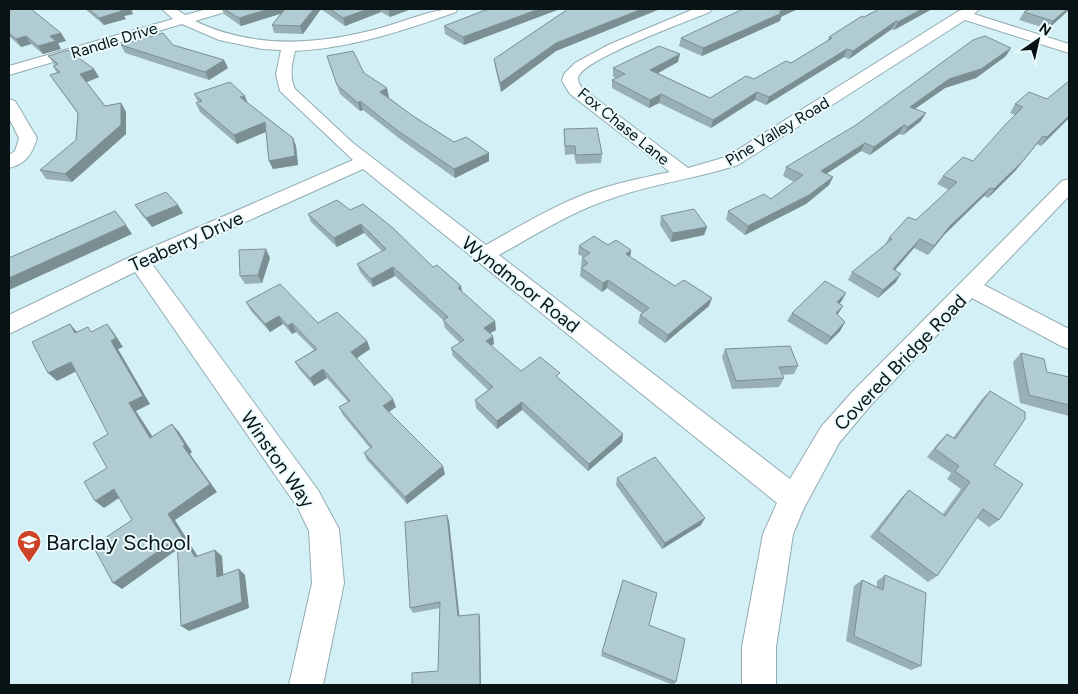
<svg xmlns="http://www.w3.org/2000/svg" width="1078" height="694" viewBox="0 0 1078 694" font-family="Figtree,sans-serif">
  <rect width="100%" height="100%" fill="#d3f0f6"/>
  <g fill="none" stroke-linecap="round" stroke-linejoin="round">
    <defs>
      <g id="street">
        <path d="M162 9H176L185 15 207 9H226L225 12 195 21C255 50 321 45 384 27 409 20 431 9 457 9L456 12C403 31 351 48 295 51 292 64 289 76 295 89L353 143 486 245C518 227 550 208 585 194 612 184 641 178 670 172L570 94 562 81 564 74 575 63 608 45 694 9H711L710 12C685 22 593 56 580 74 576 79 579 83 582 88L688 168 726 157 957 12 964 9H979L974 14 1069 44V53L965 20 738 165C698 178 656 183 616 197 574 210 537 234 499 255L790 479 821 427 853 391 1062 181 1069 179V196L984 285 1069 329V349L1061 346 972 298 871 405 839 443 804 508 793 534 776 647V685H742V647L763 534 777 503 363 169 152 264 318 490 339 529 344 583 323 685H289L312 583 309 531 298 508 135 272 9 334V315L132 256 353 160 280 91 276 74 281 50 262 49 219 40 182 24 9 75V66L173 19Z"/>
        <path d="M9 99 15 101 37 138C32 154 26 164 9 168V155L15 151 19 138 9 118Z"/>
      </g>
    </defs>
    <use href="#street" stroke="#92acb2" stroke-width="2"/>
    <use href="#street" fill="#fff" fill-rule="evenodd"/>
  </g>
  <g fill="#97afb5">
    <path d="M80 9H131L133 14 124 16 126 19 104 25 85 9 82 10Z"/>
    <path d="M222 9H411L390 17 381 12 345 26 321 9 303 34 274 33 272 25 281 13 241 26 224 14Z"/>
    <path d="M488 9H560L464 45 445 34 444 26Z"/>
    <path d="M568 9H660L556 51 501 92 495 67 494 59Z"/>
    <path d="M879 9H932L894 30 892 29 849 59 844 57 766 105 755 100 711 128 659 103 649 108 612 88V80L616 78 613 77V68L678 62 658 73 710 98 791 63 827 41 829 37Z"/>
    <path d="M1069 9 1048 29 1019 20 1024 12Z"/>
    <path d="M9 10 61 33 66 41 58 43 61 49 43 54 31 44 21 47 9 36Z"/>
    <path d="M781 17 780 21 702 56 679 46 681 38Z"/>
    <path d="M121 45H173L224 60 228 68 209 80 125 53Z"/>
    <path d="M48 56 99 77 86 82 105 106 121 103 126 112V134L72 182 46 179 40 170 76 140 78 114 50 75 57 73 53 66 55 65Z"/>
    <path d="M327 56 364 73 389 97H388L413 116 454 142 489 161 455 178 400 139 363 110 360 111 340 94Z"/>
    <path d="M1006 56 976 78 945 88 915 109 921 121 903 135 899 134 870 155 861 151 826 174 833 177 829 185 806 204 745 235 726 220 728 211 771 199 794 182 783 176 786 167Z"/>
    <path d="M1069 81V118L1041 146 1037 144 1016 170 988 198 984 196 944 235 928 255 914 248 895 270 896 282 878 298 848 280 852 272 884 246 889 238 916 220 949 190 937 184 943 176 973 161 1015 115 1010 113 1015 104 1047 99Z"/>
    <path d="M194 94 248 103 293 138 296 146 298 165 273 169 269 161 266 132 237 144 200 112 196 103 198 102Z"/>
    <path d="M564 129 602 154 601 163 576 164 574 154 565 155 564 137Z"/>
    <path d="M135 205 183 213 152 227 141 214Z"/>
    <path d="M350 210 461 286 462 292 496 330 490 333 493 336 494 344 491 346 521 371 560 379 623 434 622 442 588 471 522 410 497 429 476 408 475 400 488 390 453 356 451 348 460 343 445 328 443 320 395 276 373 287 360 272 357 264 382 251 364 233 337 247 311 222 308 214Z"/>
    <path d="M661 216 707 227 704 235 671 242 660 225Z"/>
    <path d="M608 245 631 250 630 257 675 286 709 306 665 343 638 323 640 315 642 313 607 288 602 292 580 276 581 268 582 267 581 266 582 258 583 257 578 254 579 246Z"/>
    <path d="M270 258 262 283 245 284 240 276Z"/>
    <path d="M846 293 839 304 837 315 845 322 840 331 826 345 787 321 792 313Z"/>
    <path d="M246 302 318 323 367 341 370 349 357 358 396 407 389 412 445 474 407 504 367 460 364 453 370 448 343 415 339 407 348 402 327 378 314 386 300 370 295 362 314 350 296 332 292 334 283 324 270 332 251 311Z"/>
    <path d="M725 349 798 366 794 374 782 375 784 378 779 387 732 389 722 357Z"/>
    <path d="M1021 353 1047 372 1069 377V416L1020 403 1013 362Z"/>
    <path d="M990 391 994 465 999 520 989 527 977 518 937 576 928 582 870 537 902 497 909 490 943 514 961 489 947 479 951 473 927 457 939 442 947 434 953 438 982 399Z"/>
    <path d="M617 478 701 525 662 549 616 485Z"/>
    <path d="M449 521 459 616 480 619 438 671 440 608 413 613 410 608Z"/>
    <path d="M885 575 921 666 911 670 846 641 854 586 862 580 877 587V581Z"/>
    <path d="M623 580 649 625 676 682 673 685 601 656Z"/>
  </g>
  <g fill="#7b8f93">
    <path d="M119 9H131L133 14 124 16 126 19 104 25 99 18Z"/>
    <path d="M269 9H293V10L241 26 239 18Z"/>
    <path d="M314 9H321L303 34 300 26Z"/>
    <path d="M368 9H380L381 12 345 26 343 18Z"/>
    <path d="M388 9H411L390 17Z"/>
    <path d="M539 9H560L464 45 463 37Z"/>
    <path d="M642 9H660L556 51 501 92 500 83 556 43Z"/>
    <path d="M785 9H798L781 17 780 21 702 56 703 48Z"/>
    <path d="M922 9H932L894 30 898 22Z"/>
    <path d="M1067 9H1069V10L1048 29 1053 21Z"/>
    <path d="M896 21 892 29 849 59 853 51Z"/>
    <path d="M61 33 66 41 58 43 61 49 43 54 38 46 50 36Z"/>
    <path d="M26 36 31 44 21 47 16 39Z"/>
    <path d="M1011 48 1006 56 976 78 945 88 906 115 910 107 949 79Z"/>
    <path d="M847 49 844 57 766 105 769 97Z"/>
    <path d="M680 54 678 62 649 78 650 70Z"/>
    <path d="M224 60 228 68 209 80 205 72Z"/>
    <path d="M94 69 99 77 85 83 80 74Z"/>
    <path d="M387 88 389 97 382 100 380 92Z"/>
    <path d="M757 92 755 100 711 128 713 120Z"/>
    <path d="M661 94 659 103 649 108 650 100Z"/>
    <path d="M245 96 248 104 240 97Z"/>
    <path d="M360 101 363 110 360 111 358 103Z"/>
    <path d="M121 103 126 112V134L72 182 65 174Z"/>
    <path d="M926 113 921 121 903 135 908 127Z"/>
    <path d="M1069 116V118L1041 146 1047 137Z"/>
    <path d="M265 122 268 131 237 144 234 135Z"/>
    <path d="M904 125 899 134 870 155 874 147Z"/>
    <path d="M1043 136 1016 170 988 198 994 189Z"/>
    <path d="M293 138 296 146 298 165 273 169 269 161Z"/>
    <path d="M865 143 861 151 817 180 821 171Z"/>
    <path d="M489 153V161L455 178 454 169Z"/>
    <path d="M833 177 829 185 806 204 745 235 748 226Z"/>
    <path d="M990 188 984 196 944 235 928 255 934 246 950 226Z"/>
    <path d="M178 205 183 213 152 227 146 218Z"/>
    <path d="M361 224 364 233 337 247 334 238Z"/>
    <path d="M126 225 132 234 9 290V278Z"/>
    <path d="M707 227 704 235 671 242 673 233Z"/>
    <path d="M920 239 914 248 888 278 893 269Z"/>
    <path d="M266 249 270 258 262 283 258 275Z"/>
    <path d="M631 250 630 258 626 254Z"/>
    <path d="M393 267 395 276 373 287 371 279Z"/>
    <path d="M901 274 896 282 878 298 883 290Z"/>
    <path d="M608 280 607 288 602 292 603 283Z"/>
    <path d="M461 286 462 294 458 288Z"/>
    <path d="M846 293 841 302 832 311 837 302Z"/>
    <path d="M712 298 709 306 665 343 668 335Z"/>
    <path d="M843 306 838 314 831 322 836 313Z"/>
    <path d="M279 316 283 324 270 332 265 324Z"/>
    <path d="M495 321 496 330 485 336 484 328Z"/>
    <path d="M845 322 840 331 826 345 831 337Z"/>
    <path d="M292 323 296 332 292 334 288 326Z"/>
    <path d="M70 324 77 332 75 333Z"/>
    <path d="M107 324 114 333 123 347 118 349 150 404 136 411 158 445 150 438 129 403Z"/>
    <path d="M493 336 494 344 486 349V341Z"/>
    <path d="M367 341 370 349 354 360 351 352Z"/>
    <path d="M71 362 79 370 57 381 48 373Z"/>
    <path d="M323 369 327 378 314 386 310 378Z"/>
    <path d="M393 399 396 407 386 414 383 406Z"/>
    <path d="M522 402V410L497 429V421Z"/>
    <path d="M172 424 179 432 192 452 190 454 217 492 175 520 202 563 195 557 168 514 183 446Z"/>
    <path d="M623 434 622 442 588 471 589 464Z"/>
    <path d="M443 466 445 474 407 504 405 497Z"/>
    <path d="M114 489 122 496 104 508 95 501Z"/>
    <path d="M447 515 449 521 460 621 458 616Z"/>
    <path d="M705 518 701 525 662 549 665 543Z"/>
    <path d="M177 538 185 544 122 589 113 583Z"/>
    <path d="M215 550 222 556 224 583 217 577Z"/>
    <path d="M239 569 245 575 249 608 189 631 181 626Z"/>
    <path d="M479 614 480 619 481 685H480Z"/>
  </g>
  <g fill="#b0ccd2" stroke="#7b8f93">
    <path d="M12 9H31L61 33 50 36 56 41 38 46 26 36 16 39 9 33V10Z"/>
    <path d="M89 9H119L122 11 99 18Z"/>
    <path d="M224 9H269L239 18Z"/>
    <path d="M285 9H314L300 26 272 25Z"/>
    <path d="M330 9H368L343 18Z"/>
    <path d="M488 9H539L463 37 444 26Z"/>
    <path d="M568 9H642L556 43 500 83 494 59Z"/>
    <path d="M743 9H785L779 12 782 13 703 48 681 38Z"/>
    <path d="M879 9H922L898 22 896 21 853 51 847 49 769 97 757 92 713 120 661 94 650 100 612 80 625 74 613 68 659 46 680 54 650 70 710 98 746 76 754 79 786 61 791 63 832 38 829 37 862 16 864 17Z"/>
    <path d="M1029 9H1067L1053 21 1024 12Z"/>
    <path d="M163 33 173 45 224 60 205 72 121 45Z"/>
    <path d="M985 36 1011 48 981 69 949 79 910 107 926 113 908 127 904 125 874 147 865 143 821 171 833 177 809 195 748 226 728 211 764 194 771 199 803 175 786 167 856 125 973 40Z"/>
    <path d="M68 50 94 69 80 74 105 106 121 103V125L65 174 40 170 76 140 78 113 50 75 60 72 53 66 58 64 48 56Z"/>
    <path d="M353 51 364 73 387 88 380 92 413 116 454 142 466 137 489 153 454 169 398 131 360 101 358 103 337 85 327 56Z"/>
    <path d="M1069 81V116L1047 137 1043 136 1022 162 994 189 990 188 950 226 934 246 920 239 893 269 901 274 883 290 852 272 892 239 889 238 908 217 916 220 957 182 943 176 963 157 973 161 1005 125 1023 107 1015 104 1029 92 1047 99Z"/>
    <path d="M230 82 245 96 240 97 293 138 295 156 269 161 265 122 234 135 196 103 202 101 194 94Z"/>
    <path d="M597 128 602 154 576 155 575 146H565L564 129Z"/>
    <path d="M166 192 178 205 146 218 135 205Z"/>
    <path d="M337 200 350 210 363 204 393 228 433 267 437 265 461 286 458 288 495 321 484 328 493 336 486 341 521 371 540 357 560 373 556 376 623 434 589 464 522 402 497 421 475 400 493 387 451 348 464 340 443 320 448 317 393 267 371 279 357 264 386 249 361 224 334 238 308 214Z"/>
    <path d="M694 209 707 227 673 233 661 216Z"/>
    <path d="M115 211 126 225 9 278V258Z"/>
    <path d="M594 236 608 245 616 240 631 250 626 254 675 286 684 280 712 298 668 335 640 315 649 308 608 280 603 283 581 268 588 263 582 258 590 253 579 246Z"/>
    <path d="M266 249 258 275 240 276 239 250Z"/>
    <path d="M825 281 846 293 837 302 843 306 836 313 845 322 831 337 792 313Z"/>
    <path d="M280 284 318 323 337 312 367 341 351 352 393 399 383 406 443 466 405 497 364 453 372 447 339 407 350 401 323 369 310 378 295 362 317 349 292 323 288 326 279 316 265 324 246 302Z"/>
    <path d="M70 324 75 333 88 327 91 332 107 324 116 338 111 341 143 396 129 403 150 438 172 424 185 445 183 446 210 484 168 514 195 557 215 550 217 577 239 569 242 602 181 626 177 538 113 583 93 546 132 520 114 489 95 501 84 482 107 468 93 443 108 434 71 362 48 373 32 342Z"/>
    <path d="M790 346 798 366 779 367 784 378 736 381 725 349Z"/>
    <path d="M1021 353 1044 359 1047 372 1069 377V405L1029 395Z"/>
    <path d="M990 391 1025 412V419L994 465 1023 484 999 520 983 509 937 576 878 531 909 490 945 516 970 482 955 471 959 466 935 449 947 434 955 439Z"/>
    <path d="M655 457 705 518 665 543 617 478Z"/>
    <path d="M447 515 458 616 479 614 480 685H412V673L438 671 440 602 410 608 405 522Z"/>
    <path d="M885 575 926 593 921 666 854 636 862 580 883 590Z"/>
    <path d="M623 580 657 593 649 625 685 639 676 682 602 652Z"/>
  </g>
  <defs>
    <symbol id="school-pin" viewBox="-11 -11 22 30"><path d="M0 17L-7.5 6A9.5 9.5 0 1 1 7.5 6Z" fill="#ce4328" stroke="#eafbfe"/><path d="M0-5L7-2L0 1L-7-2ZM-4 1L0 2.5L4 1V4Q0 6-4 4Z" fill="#fff"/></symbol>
  </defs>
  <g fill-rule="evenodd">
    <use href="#school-pin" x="15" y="528" width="28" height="38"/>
  </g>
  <g text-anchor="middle" stroke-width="4" stroke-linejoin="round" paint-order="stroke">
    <g font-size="16" fill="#091315" stroke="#eafbfe">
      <text transform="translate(114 40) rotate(-17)" y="6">Randle Drive</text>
      <text transform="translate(624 126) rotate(39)" y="6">Fox Chase Lane</text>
      <text transform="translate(777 131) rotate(-31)" y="6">Pine Valley Road</text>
    </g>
    <g font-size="19" fill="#091315" stroke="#eafbfe">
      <text transform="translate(186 241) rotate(-24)" y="7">Teaberry Drive</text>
      <text transform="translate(521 284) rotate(38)" y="7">Wyndmoor Road</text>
      <text transform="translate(900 362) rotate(-46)" y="7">Covered Bridge Road</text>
      <text transform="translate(278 459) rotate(55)" y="7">Winston Way</text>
    </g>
    <g font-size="22" fill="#091315" stroke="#eafbfe" text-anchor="start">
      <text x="46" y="550">Barclay School</text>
    </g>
  </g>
  <rect width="1078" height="694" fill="none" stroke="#091315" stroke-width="20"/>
  <g transform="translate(1038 40) rotate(34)" stroke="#eafbfe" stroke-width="4" paint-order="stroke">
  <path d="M0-4L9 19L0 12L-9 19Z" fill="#091315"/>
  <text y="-8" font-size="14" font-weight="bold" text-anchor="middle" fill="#091315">N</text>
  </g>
</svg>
